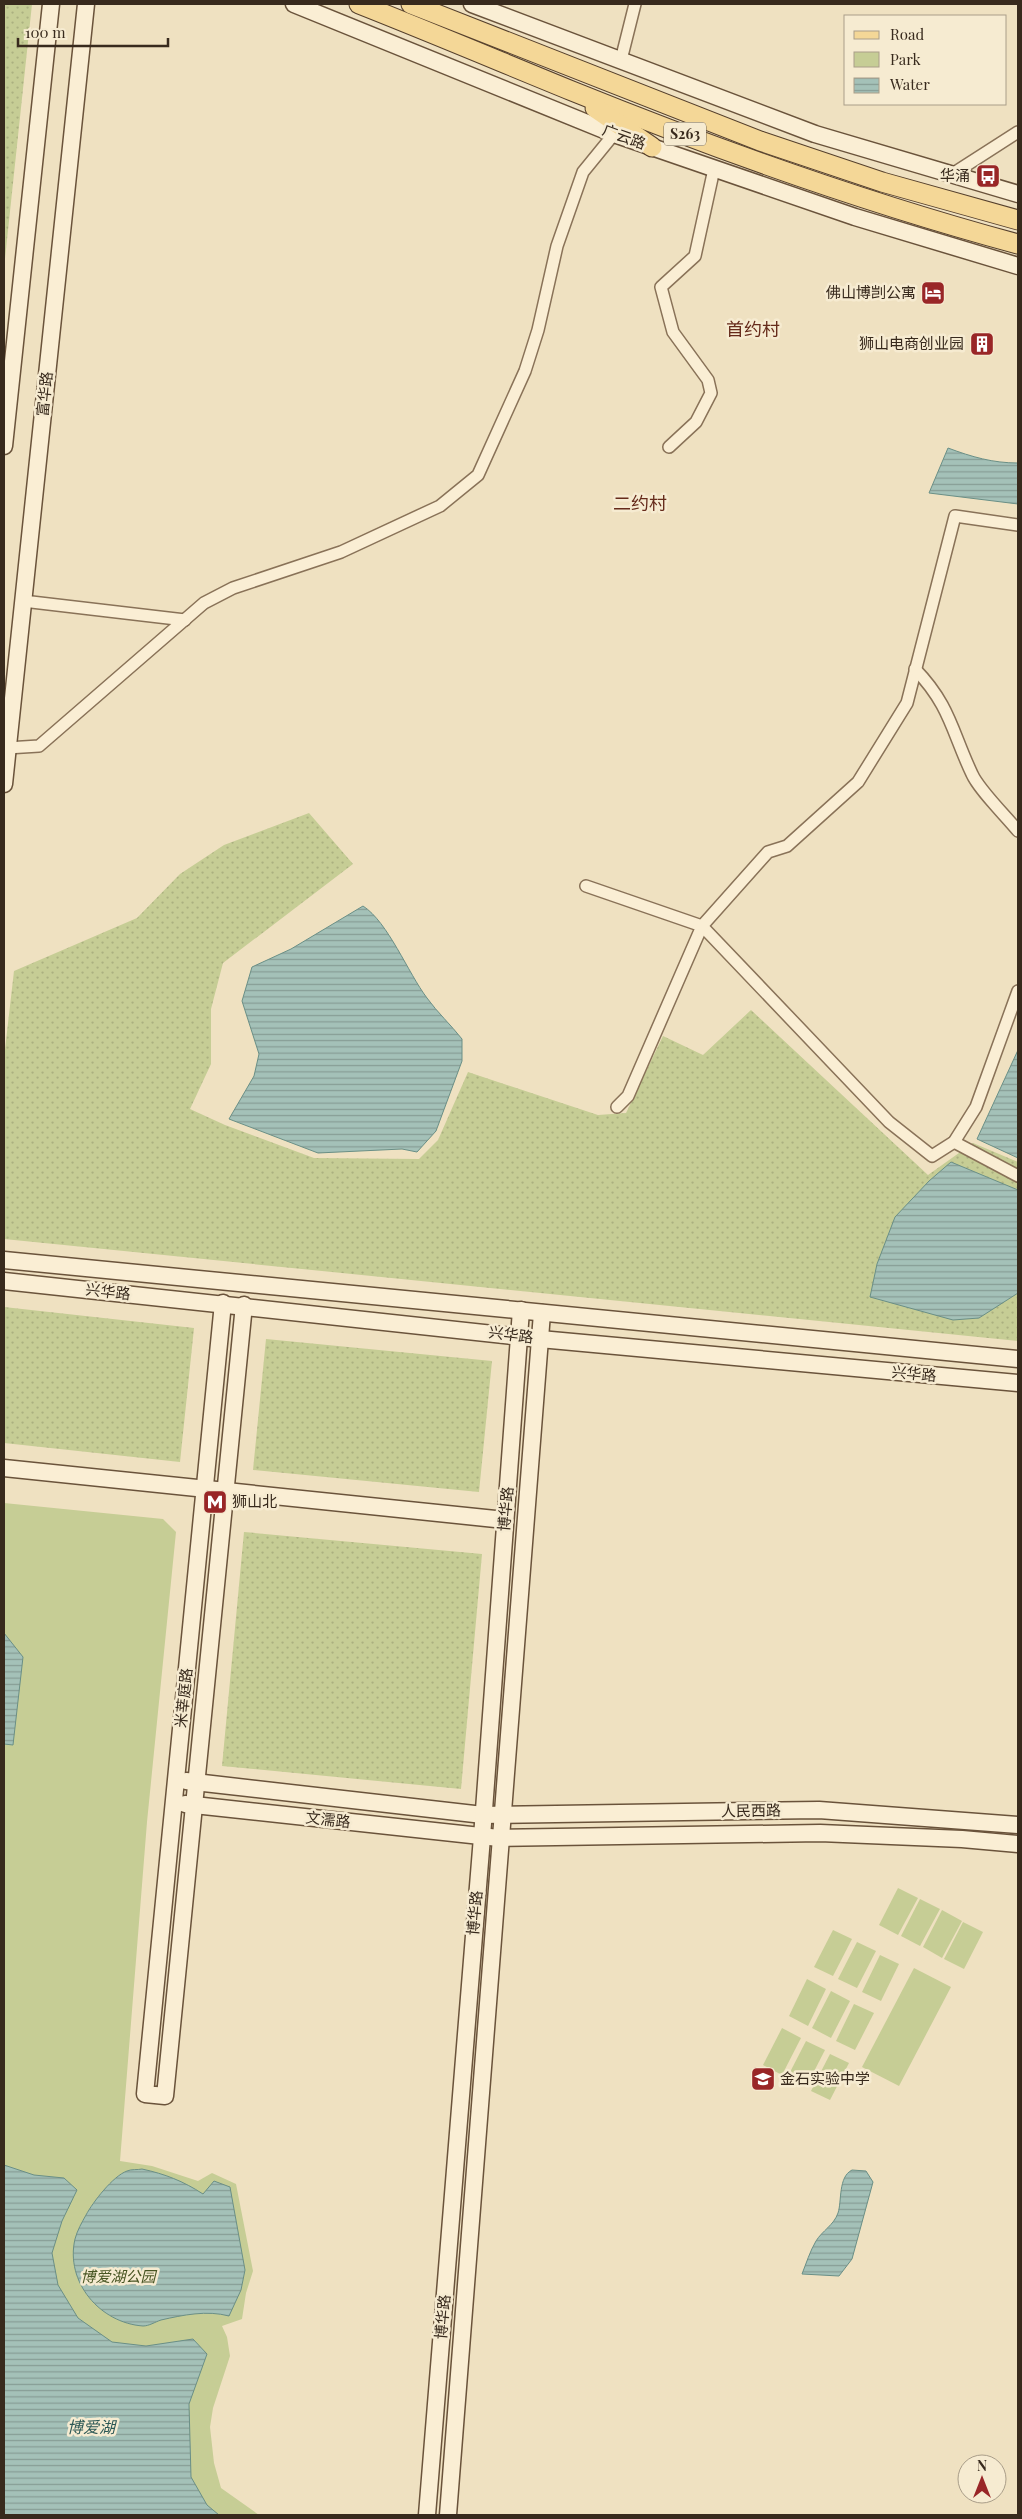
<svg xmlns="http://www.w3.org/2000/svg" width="1022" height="2519" viewBox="0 0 1022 2519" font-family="'Playfair Display','Noto Sans SC',serif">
  <defs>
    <pattern id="grass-dots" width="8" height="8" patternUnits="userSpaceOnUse" patternTransform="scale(1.25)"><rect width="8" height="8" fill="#c6cd95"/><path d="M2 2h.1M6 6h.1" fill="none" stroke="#abb080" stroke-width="1.8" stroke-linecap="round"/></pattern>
    <pattern id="water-rules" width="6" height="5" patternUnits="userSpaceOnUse" patternTransform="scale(1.25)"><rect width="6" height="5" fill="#a4c1b8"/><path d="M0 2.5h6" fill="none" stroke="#879d95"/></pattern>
  </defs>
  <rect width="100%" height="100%" fill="#efe1c1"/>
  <g fill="url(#grass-dots)">
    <path d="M4 4H32L4 268Z"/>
    <path d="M309 813 353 864 223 963 211 1009V1064L190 1109 225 1125 314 1158 419 1159 438 1140 468 1072 598 1115 626 1113 663 1036 703 1055 751 1010 928 1175 973 1143 1018 1162V1341L4 1239V1058L14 971 137 918 180 874 224 845Z"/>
    <path d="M4 1307 194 1328 180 1462 4 1443Z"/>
    <path d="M266 1339 492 1361 479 1492 253 1470Z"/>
    <path d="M244 1532 482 1554 461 1789 222 1766Z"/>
  </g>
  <g fill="#c6cd95">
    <path d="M4 1503 163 1519 176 1532 147 1822 120 2161 152 2166 198 2181 212 2173 236 2184 253 2271 246 2293 242 2319 222 2326 227 2337 230 2356 213 2408 210 2427 214 2463 221 2488 259 2515H4Z"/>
    <path d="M898 1888 918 1898 898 1935 879 1925Z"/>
    <path d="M920 1899 940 1909 920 1946 901 1936Z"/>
    <path d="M942 1910 962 1921 942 1958 923 1947Z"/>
    <path d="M963 1922 983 1932 964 1969 944 1959Z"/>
    <path d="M833 1930 852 1939 833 1976 814 1967Z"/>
    <path d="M857 1942 876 1951 857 1988 838 1979Z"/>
    <path d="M880 1955 899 1964 881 2001 862 1992Z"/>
    <path d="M914 1968 951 1987 899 2086 862 2067Z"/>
    <path d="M807 1979 826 1989 808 2026 789 2016Z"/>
    <path d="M831 1991 850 2001 831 2038 812 2028Z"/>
    <path d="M854 2004 874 2013 855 2050 836 2041Z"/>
    <path d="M782 2028 801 2038 782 2075 763 2065Z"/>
    <path d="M806 2041 825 2050 806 2087 787 2078Z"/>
    <path d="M830 2054 849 2063 830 2100 811 2091Z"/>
  </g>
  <g fill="url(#water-rules)" stroke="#6a8f86">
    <path d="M948 448C972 457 993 463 1018 463V504L929 493Z"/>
    <path d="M363 906C388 922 408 973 427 998 437 1012 451 1025 462 1039V1061L436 1131 417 1152 402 1149 318 1153 229 1119 254 1076 259 1054 242 1001 252 967 291 949Z"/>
    <path d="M1018 1050V1158L977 1139Z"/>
    <path d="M951 1162 1018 1190V1293L979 1318 953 1320 870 1297 877 1264 895 1217 929 1181Z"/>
    <path d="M4 1633 23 1657 13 1745 4 1744Z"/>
    <path d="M4 2165 34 2175 64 2178 77 2190 62 2221 52 2253 58 2285 78 2318 112 2342 146 2346 193 2339 207 2354 189 2404 191 2477 207 2505 219 2515H4Z"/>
    <path d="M142 2169C165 2174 183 2181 203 2194L214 2181 230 2187 245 2270 241 2290 229 2316C207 2310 183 2315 161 2320 155 2322 149 2326 143 2326 100 2323 65 2282 75 2239 77 2231 82 2222 86 2215 93 2202 113 2176 127 2171 131 2169 138 2170 142 2169Z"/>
    <path d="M852 2170 866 2171 873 2182 852 2259 839 2276 802 2274C806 2264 810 2251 816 2241 822 2231 834 2225 838 2213 842 2201 838 2177 852 2170Z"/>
  </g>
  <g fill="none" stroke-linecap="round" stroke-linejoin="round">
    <defs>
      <g id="street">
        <path d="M621 60 635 4"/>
        <path d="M951 175 1018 132"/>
        <path d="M669 447 696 422 711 393 708 380 673 332 661 287 695 256 714 169"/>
        <path d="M1018 525 955 516 907 703 858 782 787 846 768 852 702 926 889 1122 932 1156 954 1142 976 1107 1018 991"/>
        <path d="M23 601 185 620"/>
        <path d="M915 669C950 705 952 732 972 774 979 790 1006 816 1018 831"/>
        <path d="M7 748 39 746 204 603 233 588 341 552 440 506 478 475 525 371 538 330 557 246 583 172 614 134"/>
        <path d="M586 886 702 926 628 1096 617 1107"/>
        <path d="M954 1142 1018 1176"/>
      </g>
      <g id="secondary">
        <path d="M294 4 614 134 855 217 1018 266"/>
        <path d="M472 4 815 134 1018 194"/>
        <path d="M4 446 51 4"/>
        <path d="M4 784 86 4"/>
        <path d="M4 1260 1018 1359"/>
        <path d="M4 1281 540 1339 1018 1383"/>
        <path d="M223 1303 145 2094 165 2096 244 1305"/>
        <path d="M4 1468 505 1520"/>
        <path d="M186 1781 483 1815 819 1810 1018 1825"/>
        <path d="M185 1804 499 1838 820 1833 962 1839 1018 1844"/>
        <path d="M427 2515 482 1837 521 1310"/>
        <path d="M448 2515 542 1313"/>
      </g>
      <g id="primary">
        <path d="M359 4C430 32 501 62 572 91 718 150 866 203 1018 244"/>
        <path d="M411 4 760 141 882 182 1018 220"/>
        <path d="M595 108 652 147"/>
      </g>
    </defs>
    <use href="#street" stroke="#897258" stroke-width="14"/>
    <use href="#secondary" stroke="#6a533b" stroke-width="19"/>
    <use href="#primary" stroke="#56402c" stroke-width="21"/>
    <use href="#street" stroke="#faeed4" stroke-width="11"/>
    <use href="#secondary" stroke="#faeed4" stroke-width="16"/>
    <use href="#primary" stroke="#f4d797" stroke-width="19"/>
  </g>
  <defs>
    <symbol id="bus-square" viewBox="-11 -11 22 22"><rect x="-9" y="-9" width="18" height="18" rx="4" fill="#992627" stroke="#f6ebd1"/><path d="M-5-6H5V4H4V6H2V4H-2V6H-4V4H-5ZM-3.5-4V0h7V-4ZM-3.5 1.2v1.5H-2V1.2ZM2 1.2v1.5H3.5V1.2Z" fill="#fff"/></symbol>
    <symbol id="hotel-square" viewBox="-11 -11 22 22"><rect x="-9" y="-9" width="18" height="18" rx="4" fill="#992627" stroke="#f6ebd1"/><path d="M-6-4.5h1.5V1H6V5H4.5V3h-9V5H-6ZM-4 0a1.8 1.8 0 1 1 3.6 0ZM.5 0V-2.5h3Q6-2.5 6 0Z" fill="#fff"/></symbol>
    <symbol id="building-square" viewBox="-11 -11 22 22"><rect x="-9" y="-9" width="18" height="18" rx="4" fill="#992627" stroke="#f6ebd1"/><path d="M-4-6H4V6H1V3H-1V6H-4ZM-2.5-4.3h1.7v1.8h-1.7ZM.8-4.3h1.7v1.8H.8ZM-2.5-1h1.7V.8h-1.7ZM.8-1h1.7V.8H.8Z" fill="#fff"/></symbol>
    <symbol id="metro-square" viewBox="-11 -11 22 22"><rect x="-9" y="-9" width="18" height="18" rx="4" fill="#992627" stroke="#f6ebd1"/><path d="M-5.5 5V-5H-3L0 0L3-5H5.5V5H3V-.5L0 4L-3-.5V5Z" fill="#fff"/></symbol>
    <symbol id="school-square" viewBox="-11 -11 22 22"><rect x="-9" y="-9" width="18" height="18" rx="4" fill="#992627" stroke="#f6ebd1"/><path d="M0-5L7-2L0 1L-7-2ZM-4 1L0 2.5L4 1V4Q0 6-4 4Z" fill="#fff"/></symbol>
  </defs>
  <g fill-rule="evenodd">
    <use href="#bus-square" x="974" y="162" width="28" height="28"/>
    <use href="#hotel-square" x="919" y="279" width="28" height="28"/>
    <use href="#building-square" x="968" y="330" width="28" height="28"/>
    <use href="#metro-square" x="201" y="1488" width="28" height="28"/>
    <use href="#school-square" x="749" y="2065" width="28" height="28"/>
  </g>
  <g text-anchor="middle" stroke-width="5" stroke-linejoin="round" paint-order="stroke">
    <rect fill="#f6ebd1" stroke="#716453" stroke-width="1" x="664" y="122.5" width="42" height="23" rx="4"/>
    <g font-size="14" font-weight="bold" fill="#382a1d">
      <text x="685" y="139">S263</text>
    </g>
    <g font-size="15" fill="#382a1d" stroke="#f6ebd1">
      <text transform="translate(624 137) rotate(20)" y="5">广云路</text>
      <text transform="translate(45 394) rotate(-84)" y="5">富华路</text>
      <text transform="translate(108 1292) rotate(6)" y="5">兴华路</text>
      <text transform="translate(511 1335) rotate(7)" y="5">兴华路</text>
      <text transform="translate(914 1374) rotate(5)" y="5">兴华路</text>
      <text transform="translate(506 1509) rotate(-85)" y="5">博华路</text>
      <text transform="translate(184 1698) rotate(-84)" y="5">米莘庭路</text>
      <text transform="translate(751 1811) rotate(-1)" y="5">人民西路</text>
      <text transform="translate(328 1820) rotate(6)" y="5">文濡路</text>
      <text transform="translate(475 1913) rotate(-85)" y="5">博华路</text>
      <text transform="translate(443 2317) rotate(-85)" y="5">博华路</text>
    </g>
    <g font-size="15" fill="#382a1d" stroke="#f6ebd1" text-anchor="end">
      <text x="970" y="181">华涌</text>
      <text x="916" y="298">佛山博剀公寓</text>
      <text x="964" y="349">狮山电商创业园</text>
      <text x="232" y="1507" text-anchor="start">狮山北</text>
      <text x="780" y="2084" text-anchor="start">金石实验中学</text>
    </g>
    <g font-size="15" font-style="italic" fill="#485523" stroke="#f6ebd1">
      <text x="118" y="2282">博爱湖公园</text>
    </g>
    <g font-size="16" font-style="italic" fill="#2c5855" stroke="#f6ebd1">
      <text x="91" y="2433">博爱湖</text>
    </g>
    <g font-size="18" fill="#662b1b" stroke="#f6ebd1">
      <text x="753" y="336">首约村</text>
      <text x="640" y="510">二约村</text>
    </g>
  </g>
  <rect width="1022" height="2519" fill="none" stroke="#382a1d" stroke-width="10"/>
  <rect x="844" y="15" width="162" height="90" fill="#f6ebd1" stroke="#aa9e89"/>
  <rect x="854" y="31" width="25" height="8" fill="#f4d797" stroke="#aa9e89"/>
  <text x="890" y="40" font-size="15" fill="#382a1d">Road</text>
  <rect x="854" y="52" width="25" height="15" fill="#c6cd95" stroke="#aa9e89"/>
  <text x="890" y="65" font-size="15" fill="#382a1d">Park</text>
  <rect x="854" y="78" width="25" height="15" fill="url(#water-rules)" stroke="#aa9e89"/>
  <text x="890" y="90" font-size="15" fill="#382a1d">Water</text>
  <g transform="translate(982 2479)"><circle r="24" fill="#f6ebd1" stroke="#aa9e89"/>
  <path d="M0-4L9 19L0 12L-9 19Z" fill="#992627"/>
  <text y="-8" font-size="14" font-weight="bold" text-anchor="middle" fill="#382a1d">N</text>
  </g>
  <path d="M18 38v8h150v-8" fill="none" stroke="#382a1d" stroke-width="2.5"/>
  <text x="25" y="38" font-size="15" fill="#382a1d" stroke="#f6ebd1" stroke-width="4" paint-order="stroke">100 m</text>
</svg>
